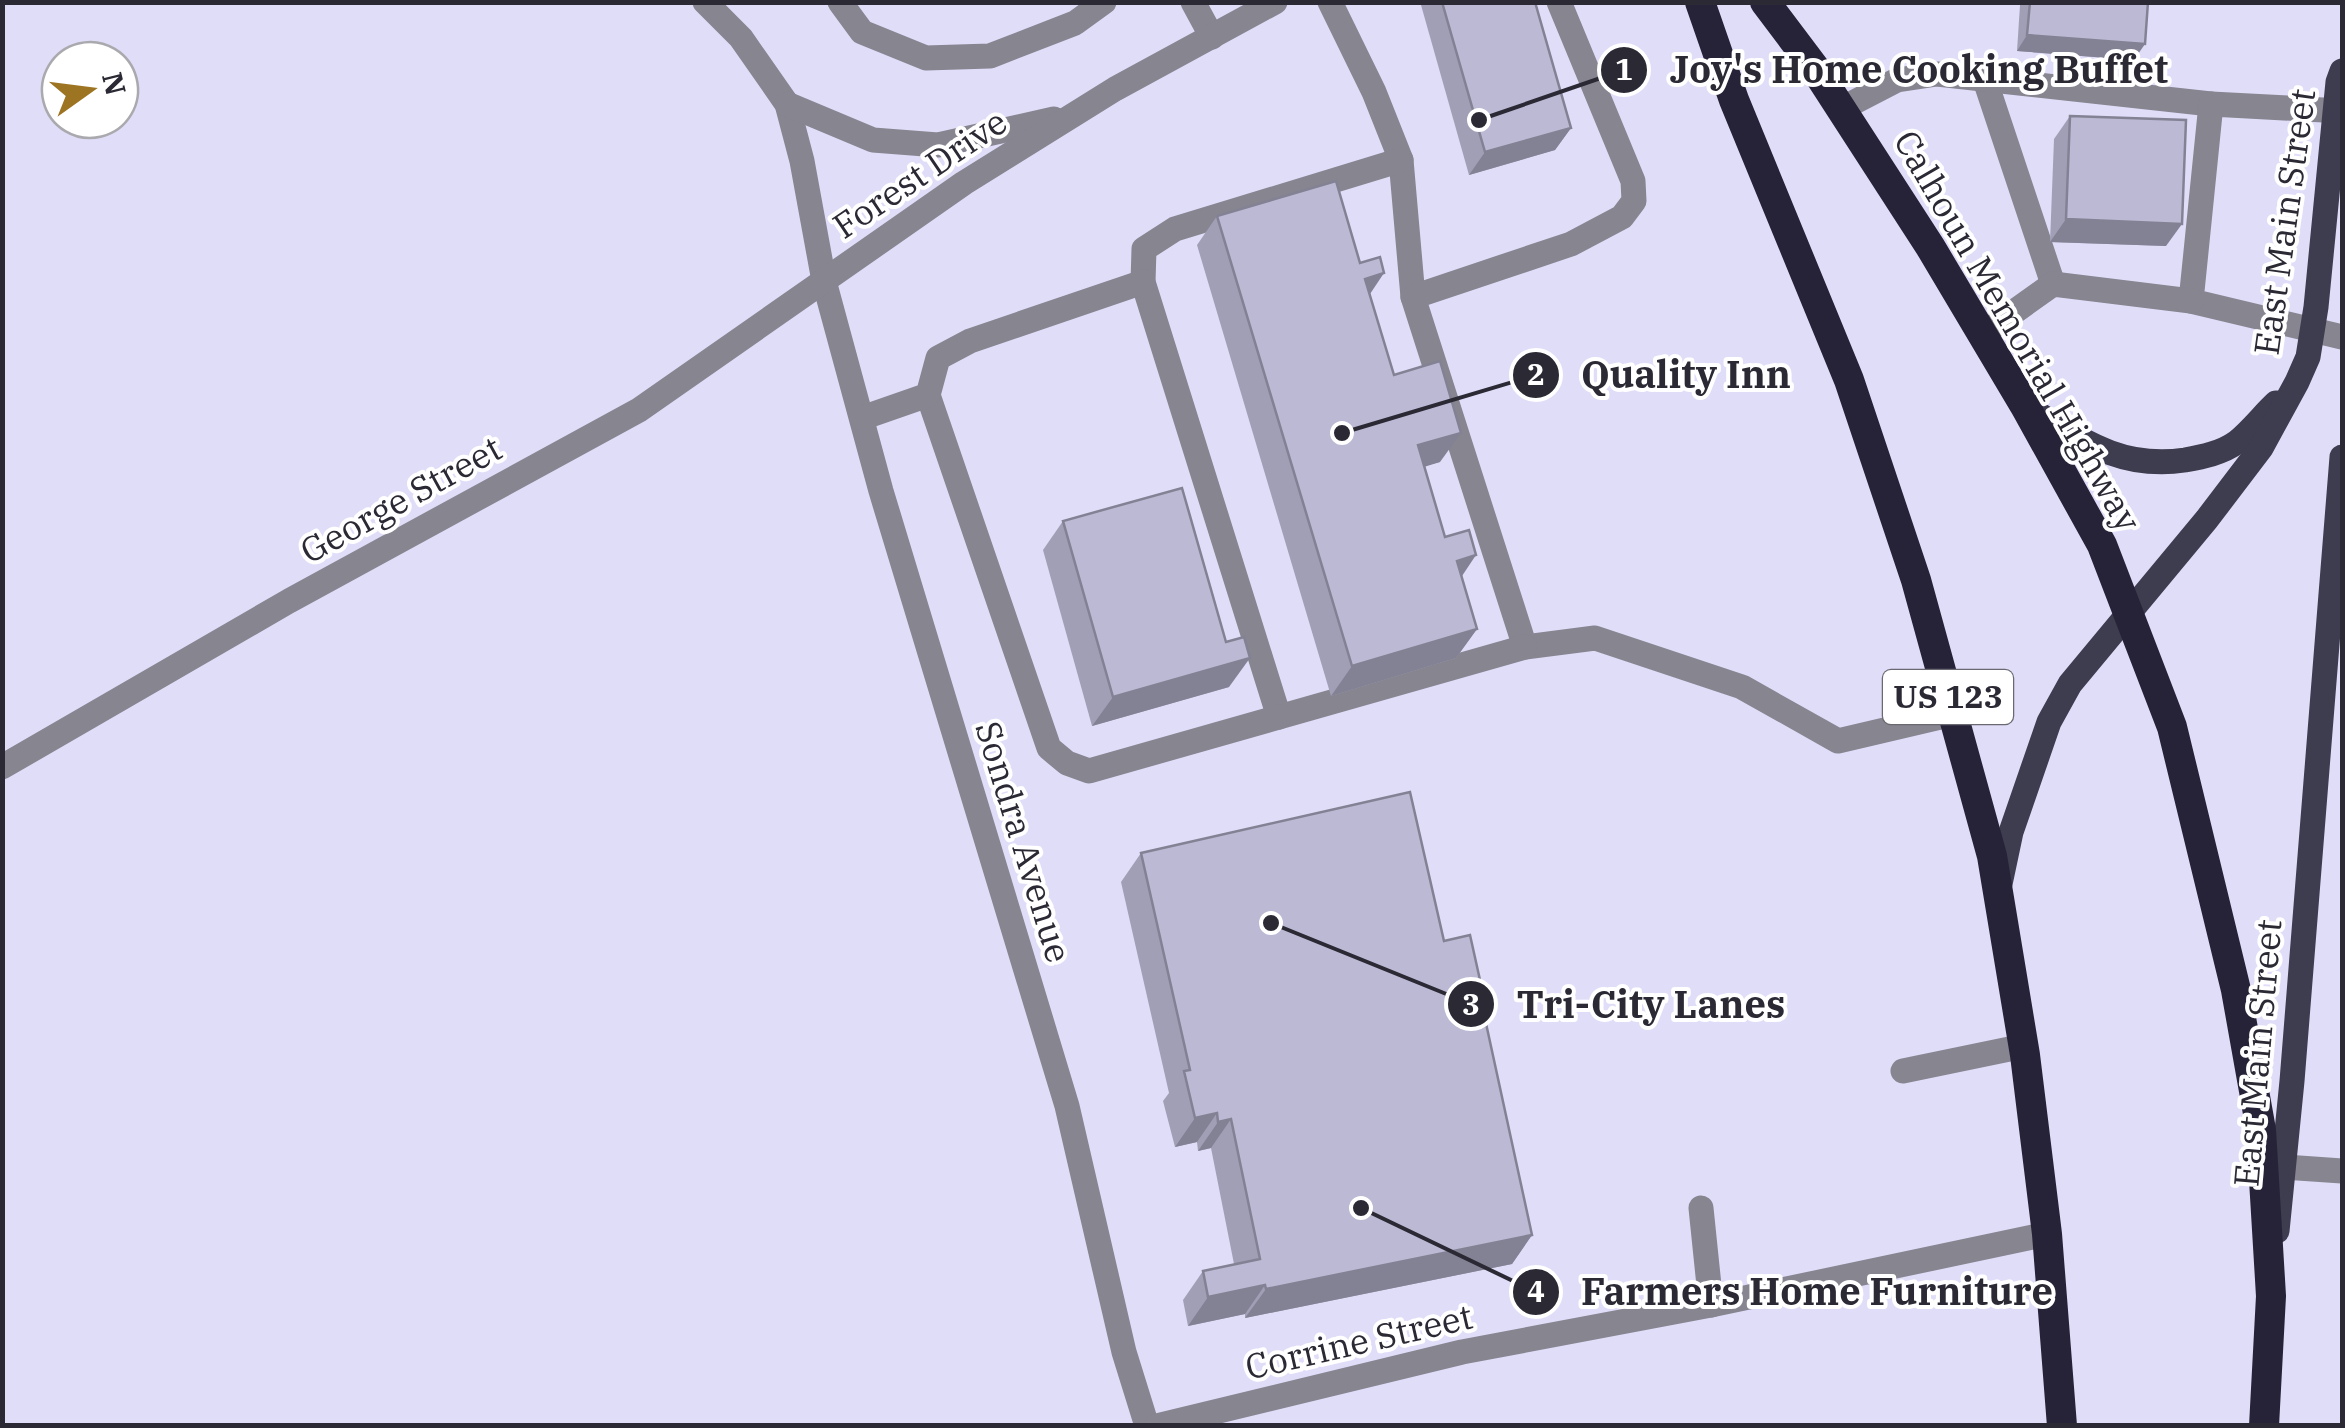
<svg xmlns="http://www.w3.org/2000/svg" width="2345" height="1428" viewBox="0 0 2345 1428" font-family="'IBM Plex Serif',serif">
  <rect width="100%" height="100%" fill="#e0ddf9"/>
  <g fill="none" stroke-linecap="round" stroke-linejoin="round">
    <g stroke="#868590" stroke-width="25">
      <path d="M705 2 741 38 787 104 802 161 824 281 881 491 1067 1106 1124 1352 1147 1426"/>
      <path d="M840 2 862 32 926 58 990 56 1075 23 1104 2"/>
      <path d="M1193 2 1212 37"/>
      <path d="M1330 2 1374 92 1401 160 1413 297"/>
      <path d="M1559 2 1633 181 1634 201 1622 217 1571 244 1413 297 1525 647 1595 638 1742 687 1838 741 1953 714"/>
      <path d="M1985 80 2053 284"/>
      <path d="M787 104 873 140 938 145 1054 119"/>
      <path d="M1841 109 1897 80 1937 74 2211 104"/>
      <path d="M2342 111 2211 104 2191 301 2342 337"/>
      <path d="M1401 160 1175 229 1144 249 1143 282 1279 717 1525 647"/>
      <path d="M1983 334 2053 284 2191 301"/>
      <path d="M928 395 1049 748 1067 763 1089 771 1279 717"/>
      <path d="M862 418 928 395 938 358 970 341 1143 282"/>
      <path d="M2 767 289 601 639 410 964 183 1115 89 1275 2"/>
      <path d="M1903 1071 2024 1046"/>
      <path d="M2284 1167 2342 1171"/>
      <path d="M1701 1208 1711 1305"/>
      <path d="M1157 1426 1462 1352 1711 1305 2047 1234"/>
    </g>
    <g stroke="#3e3c4f" stroke-width="25">
      <path d="M2025 406C2079 438 2119 470 2185 460 2202 457 2222 453 2237 442 2251 431 2263 415 2276 403"/>
      <path d="M2000 884 2011 832 2049 722 2070 684 2207 519 2261 448 2297 382 2308 357 2316 307 2338 82 2342 71"/>
      <path d="M2277 1231 2292 1081 2342 457"/>
    </g>
    <g stroke="#262338" stroke-width="30">
      <path d="M1700 2 1734 100 1849 380 1916 580 1992 856 2025 1055 2047 1234 2062 1426"/>
      <path d="M1765 2 1814 67 1931 248 2025 406 2102 545 2172 727 2236 990 2261 1130 2271 1296 2264 1426"/>
    </g>
  </g>
  <g fill="#a19fb6">
    <path d="M1422 2H1535L1571 128 1555 150 1469 175 1421 5Z"/>
    <path d="M2022 2H2030L2134 60 2017 51 2020 5Z"/>
    <path d="M2070 116 2166 246 2050 242 2054 139Z"/>
    <path d="M1217 216 1370 294 1394 375 1440 462 1424 466 1445 537 1461 577 1477 629 1456 658 1331 696 1197 245Z"/>
    <path d="M1063 521 1229 687 1092 726 1043 550Z"/>
    <path d="M1141 853 1444 941 1461 1006 1532 1235 1512 1264 1245 1318V1314L1188 1326 1183 1300 1203 1271 1234 1264 1211 1148 1198 1151 1197 1142 1175 1147 1163 1101 1169 1093 1121 882Z"/>
  </g>
  <g fill="#838294">
    <path d="M2027 35 2145 44 2134 60 2017 51Z"/>
    <path d="M1571 128 1555 150 1469 175 1485 152Z"/>
    <path d="M2066 219 2182 224 2166 246 2050 242Z"/>
    <path d="M1384 273 1364 303 1365 279Z"/>
    <path d="M1461 433 1440 462 1398 475 1418 445Z"/>
    <path d="M1476 555 1456 585 1457 561Z"/>
    <path d="M1477 629 1456 658 1331 696 1352 666Z"/>
    <path d="M1250 658 1229 687 1092 726 1113 697Z"/>
    <path d="M1480 980 1459 1009 1457 985Z"/>
    <path d="M1217 1113 1197 1142 1175 1147 1195 1118Z"/>
    <path d="M1231 1119 1211 1148 1198 1151 1218 1122Z"/>
    <path d="M1532 1235 1512 1264 1245 1318 1266 1289Z"/>
    <path d="M1265 1285 1245 1314 1188 1326 1208 1297Z"/>
  </g>
  <g fill="#bbb9d4" stroke="#838294" stroke-width="2.5">
    <path d="M1442 2H1535L1571 128 1485 152Z"/>
    <path d="M2030 2H2148L2145 44 2027 35Z"/>
    <path d="M2070 116 2186 120 2182 224 2066 219Z"/>
    <path d="M1336 181 1360 263 1380 257 1384 273 1365 279 1394 375 1440 361 1461 433 1418 445 1445 537 1469 530 1476 555 1457 561 1477 629 1352 666 1217 216Z"/>
    <path d="M1182 488 1226 642 1244 637 1250 658 1113 697 1063 521Z"/>
    <path d="M1410 792 1444 941 1470 935 1480 980 1457 985 1462 1010 1482 1005 1532 1235 1266 1289 1265 1285 1208 1297 1203 1271 1260 1259 1231 1119 1218 1122 1217 1113 1195 1118 1184 1071 1190 1070 1141 853Z"/>
  </g>
  <g text-anchor="middle" stroke-width="8" stroke-linejoin="round" paint-order="stroke">
    <rect fill="#fff" stroke="#6a6971" stroke-width="2.5" x="1883" y="670" width="130" height="54" rx="8"/>
    <g font-size="32" font-weight="bold" fill="#2a2934">
      <text x="1948" y="708">US 123</text>
    </g>
    <g font-size="35" fill="#2a2934" stroke="#fff">
      <text transform="translate(920 174) rotate(-34)" y="12">Forest Drive</text>
      <text transform="translate(2285 222) rotate(-82)" y="12">East Main Street</text>
      <text transform="translate(2017 331) rotate(60)" y="12">Calhoun Memorial Highway</text>
      <text transform="translate(401 500) rotate(-29)" y="12">George Street</text>
      <text transform="translate(1023 842) rotate(73)" y="12">Sondra Avenue</text>
      <text transform="translate(2258 1053) rotate(-85)" y="12">East Main Street</text>
      <text transform="translate(1359 1342) rotate(-13)" y="12">Corrine Street</text>
    </g>
  </g>
  <path fill="none" stroke="#2a2934" stroke-width="4" d="M1479 120L1624 70M1342 433L1536 375M1271 923L1471 1004M1361 1208L1536 1292"/>
  <g fill="#2a2934" stroke="#fff" stroke-width="4">
    <circle cx="1479" cy="120" r="10"/>
    <circle cx="1342" cy="433" r="10"/>
    <circle cx="1271" cy="923" r="10"/>
    <circle cx="1361" cy="1208" r="10"/>
    <circle cx="1624" cy="70" r="25"/>
    <circle cx="1536" cy="375" r="25"/>
    <circle cx="1471" cy="1004" r="25"/>
    <circle cx="1536" cy="1292" r="25"/>
  </g>
  <g font-size="30" text-anchor="middle" font-weight="bold" fill="#fff">
    <text x="1624" y="80">1</text>
    <text x="1536" y="385">2</text>
    <text x="1471" y="1015">3</text>
    <text x="1536" y="1302">4</text>
  </g>
  <g font-size="38" text-anchor="middle" font-weight="bold" fill="#2a2934" stroke="#fff" stroke-width="8" stroke-linejoin="round" paint-order="stroke">
    <text x="1919" y="83">Joy's Home Cooking Buffet</text>
    <text x="1686" y="388">Quality Inn</text>
    <text x="1651" y="1018">Tri-City Lanes</text>
    <text x="1817" y="1305">Farmers Home Furniture</text>
  </g>
  <rect width="2345" height="1428" fill="none" stroke="#2a2934" stroke-width="10"/>
  <g transform="translate(90 90) rotate(76)"><circle r="48" fill="#ffffff" stroke="#aaa9ae" stroke-width="2.5"/>
  <path d="M0-8L18 38L0 25L-18 38Z" fill="#9d7422"/>
  <text y="-15" font-size="28" font-weight="bold" text-anchor="middle" fill="#2a2934">N</text>
  </g>
</svg>
